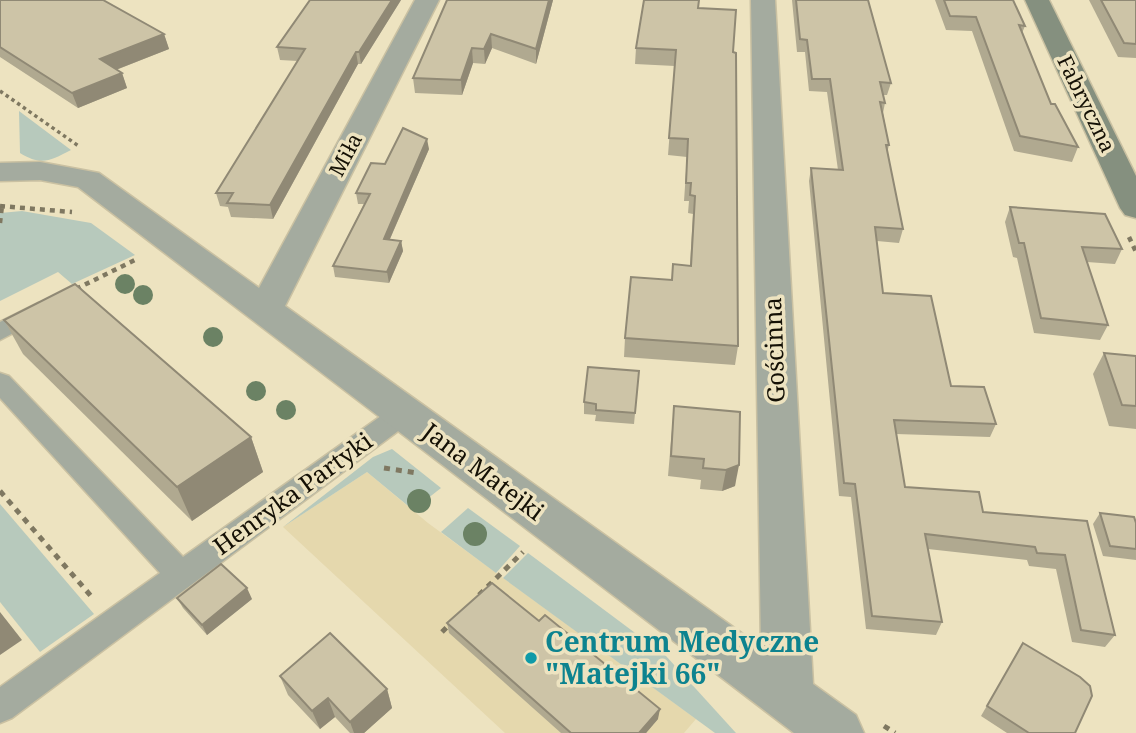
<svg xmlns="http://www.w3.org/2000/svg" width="1136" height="733" viewBox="0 0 1136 733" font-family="'Noto Serif',serif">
  <rect width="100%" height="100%" fill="#ede3c0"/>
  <path fill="#e5d8ad" d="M367 472 428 523 696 719 684 733H505L283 527Z"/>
  <g fill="#b7c9bc">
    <path d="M19 111 71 150C50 161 41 166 20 153Z"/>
    <path d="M22 211 91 223 135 255 72 284 58 272 0 301V213Z"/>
    <path d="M392 449 441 488 413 510 367 472 283 527 373 457Z"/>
    <path d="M0 504 94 614 40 652 0 602Z"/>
    <path d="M468 508 520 546 496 573 441 532Z"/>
    <path d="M528 553 666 656 736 733H715L503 578Z"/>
  </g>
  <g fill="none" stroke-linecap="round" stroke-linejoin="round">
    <defs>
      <g id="lane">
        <path d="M38 303 46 306 50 311 46 316 0 340V322Z"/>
        <path d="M0 373 9 376 183 557 395 406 404 403 413 406 417 413 413 420 12 718 0 723V687L160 573 0 398Z"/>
      </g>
      <path id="street" d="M415 0H439L285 306 761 647 751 0H775L813 684 856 715 864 733H794L78 187 40 180 0 181V163L40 162 99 173 259 288Z"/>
      <path id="secondary" d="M1025 0H1049L1136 176V218L1125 215 1120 208Z"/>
    </defs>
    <use href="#lane" stroke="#cac1a2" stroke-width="3"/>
    <use href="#street" stroke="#cac1a2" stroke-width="3"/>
    <use href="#secondary" stroke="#cac1a2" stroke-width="3"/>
    <path stroke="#7f7861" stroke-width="3.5" stroke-dasharray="3.5 3.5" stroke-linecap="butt" d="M0 91 80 147"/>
    <g stroke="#7f7861" stroke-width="4.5" stroke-dasharray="5 5" stroke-linecap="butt">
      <path d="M0 206 72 212"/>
      <path d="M0 223 2 206"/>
      <path d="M1129 237 1136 252"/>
      <path d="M76 289 137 259"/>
    </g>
    <g stroke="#7f7861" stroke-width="5" stroke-dasharray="6 6" stroke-linecap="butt">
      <path d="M384 468 417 473"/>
      <path d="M0 491 91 596"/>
      <path d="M479 595 523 552"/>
      <path d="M442 632 451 623"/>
      <path d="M884 726 895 733"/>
    </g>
    <use href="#lane" fill="#a4ab9f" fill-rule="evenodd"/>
    <use href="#street" fill="#a4ab9f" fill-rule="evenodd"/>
    <use href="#secondary" fill="#85907f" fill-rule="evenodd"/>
  </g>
  <g fill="#6b8264">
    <circle cx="125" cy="284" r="10"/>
    <circle cx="143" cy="295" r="10"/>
    <circle cx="213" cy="337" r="10"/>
    <circle cx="256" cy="391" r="10"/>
    <circle cx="286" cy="410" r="10"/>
    <circle cx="419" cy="501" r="12"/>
    <circle cx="475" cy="534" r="12"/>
  </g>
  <g fill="#b0a990">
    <path d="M0 0 164 34 169 49 116 70 122 73 127 88 78 108 0 57Z"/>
    <path d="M401 0 361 64H358L273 219 231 217 228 207 220 206 216 193 298 61 280 60 277 47Z"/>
    <path d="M447 0H553L536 64 492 48 485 64 473 63 462 95 415 93 413 78Z"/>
    <path d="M792 0H868L891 83 887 95H883L885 103 883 113 889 145 887 153 903 229 899 243 877 241 883 293 951 386 996 424 990 437 896 434 905 487 983 512 1087 521 1115 635 1105 647 1072 642 1056 569 1029 566 1027 560 928 549 942 622 936 635 866 629 851 497 839 496 809 181 811 168 838 170 827 92 809 91 805 52H797Z"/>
    <path d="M935 0H1013L1025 26 1022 33 1051 104 1078 147 1072 162 1014 151 972 31 946 30Z"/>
    <path d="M1089 0H1136V58L1118 57Z"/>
    <path d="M698 8 733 52 738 346 735 365 624 357 625 338 672 280 690 266 693 214 688 213 689 201H684L687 157 668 155 675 66 635 64 636 48Z"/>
    <path d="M429 149 390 239 401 241 403 251 389 283 335 277 333 266 364 204H358L356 193 385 164Z"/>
    <path d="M1010 207 1122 249 1115 264 1087 262 1108 325 1100 340 1034 333 1017 258 1013 257 1005 222Z"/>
    <path d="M4 320 251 437 263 472 192 521 23 354Z"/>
    <path d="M1104 353 1136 356V429L1109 426 1093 374Z"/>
    <path d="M639 371 634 424 595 421 596 415 584 414V402Z"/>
    <path d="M674 406 740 412 735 486 722 491 700 489 701 480 668 476Z"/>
    <path d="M1100 513 1136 523V560L1103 556 1093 524Z"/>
    <path d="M177 598 252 599 207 635 183 608Z"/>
    <path d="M447 623 658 719 646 733H561L449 633Z"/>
    <path d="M1023 643 1075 733H1007L981 716Z"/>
    <path d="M280 676 387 689 392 708 364 733H350L335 717 320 729 288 695Z"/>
  </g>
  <g fill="#908975">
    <path d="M392 0H401L361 64 359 52Z"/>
    <path d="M549 0H553L536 64V49Z"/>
    <path d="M164 34 169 49 105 74 100 59Z"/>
    <path d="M491 34 492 48 485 64 484 49Z"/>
    <path d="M472 48 473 63 462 95 461 80Z"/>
    <path d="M356 52 358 64 273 219 270 205Z"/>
    <path d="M122 73 127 88 78 108 72 93Z"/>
    <path d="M427 139 429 149 385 250 384 239Z"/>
    <path d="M401 241 403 251 389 283 387 272Z"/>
    <path d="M251 437 263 472 192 521 177 487Z"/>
    <path d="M739 465 735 486 722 491 726 470Z"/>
    <path d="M247 588 252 599 207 635 202 625Z"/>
    <path d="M0 612 22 640 0 655Z"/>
    <path d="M387 689 392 708 364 733H354L350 722Z"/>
    <path d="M328 698 335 717 320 729 312 711Z"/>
    <path d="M660 709 658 719 646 733H639Z"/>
  </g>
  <g fill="#cdc4a7" stroke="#908975" stroke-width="2">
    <path d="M0 0H103L164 34 100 59 122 73 72 93 0 47Z"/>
    <path d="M310 0H392L359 52H356L270 205 227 203 233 193H216L305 49 277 47Z"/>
    <path d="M447 0H549L536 49 491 34 484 49 472 48 461 80 413 78Z"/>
    <path d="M644 0H699L698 8 736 10 733 52 736 53 738 346 625 338 631 277 672 280 673 264 691 266 695 196 690 195 691 183H686L688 139 669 138 676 50 636 48Z"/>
    <path d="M796 0H868L891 83 880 82 885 103 880 102 889 145H886L903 229 875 227 883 293 931 296 951 386 984 387 996 424 894 420 905 487 979 492 983 512 1087 521 1115 635 1081 630 1065 555 1037 553 1035 547 925 534 942 622 872 616 855 484 844 483 811 168 843 170 830 79H812L807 40 800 39Z"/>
    <path d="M944 0H1013L1025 26 1019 25 1051 104H1055L1078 147 1020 136 976 17 950 16Z"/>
    <path d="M1101 0H1136V44L1124 43Z"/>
    <path d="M403 128 427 139 384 239 401 241 387 272 333 266 370 194 356 193 371 163 385 164Z"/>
    <path d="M1010 207 1105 214 1122 249 1082 247 1108 325 1041 318 1024 243H1019Z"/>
    <path d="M75 284 251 437 177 487 4 320Z"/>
    <path d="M1104 353 1136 356V406L1122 405Z"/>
    <path d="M588 367 639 371 635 413 596 410V404L584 402Z"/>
    <path d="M674 406 740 412 739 465 726 470 703 468 704 459 671 456Z"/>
    <path d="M1100 513 1134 517 1136 523V549L1110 546Z"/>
    <path d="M221 564 247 588 202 625 177 598Z"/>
    <path d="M492 583 539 621 545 615 660 709 639 733H571L447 623Z"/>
    <path d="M330 633 387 689 350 722 328 698 312 711 280 676Z"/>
    <path d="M1023 643 1080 677 1090 686 1092 696 1075 733H1029L987 706Z"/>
  </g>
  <circle fill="#0f9aa8" stroke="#ede3c0" stroke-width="2.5" cx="531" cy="658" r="7"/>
  <g text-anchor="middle" stroke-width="7" stroke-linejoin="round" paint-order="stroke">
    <g font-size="21" fill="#141005" stroke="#ede3c0">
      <text transform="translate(1086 104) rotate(64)" y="7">Fabryczna</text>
      <text transform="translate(346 155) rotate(-62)" y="7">Miła</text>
    </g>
    <g font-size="24" fill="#141005" stroke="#ede3c0">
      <text transform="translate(775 350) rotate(-92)" y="8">Gościnna</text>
      <text transform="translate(483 472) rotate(37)" y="8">Jana Matejki</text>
      <text transform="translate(293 494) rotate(-36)" y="8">Henryka Partyki</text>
    </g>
    <g font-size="28" font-weight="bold" fill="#0d838f" stroke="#ede3c0" text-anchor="start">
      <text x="545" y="652">Centrum Medyczne<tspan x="545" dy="32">"Matejki 66"</tspan></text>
    </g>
  </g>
</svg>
